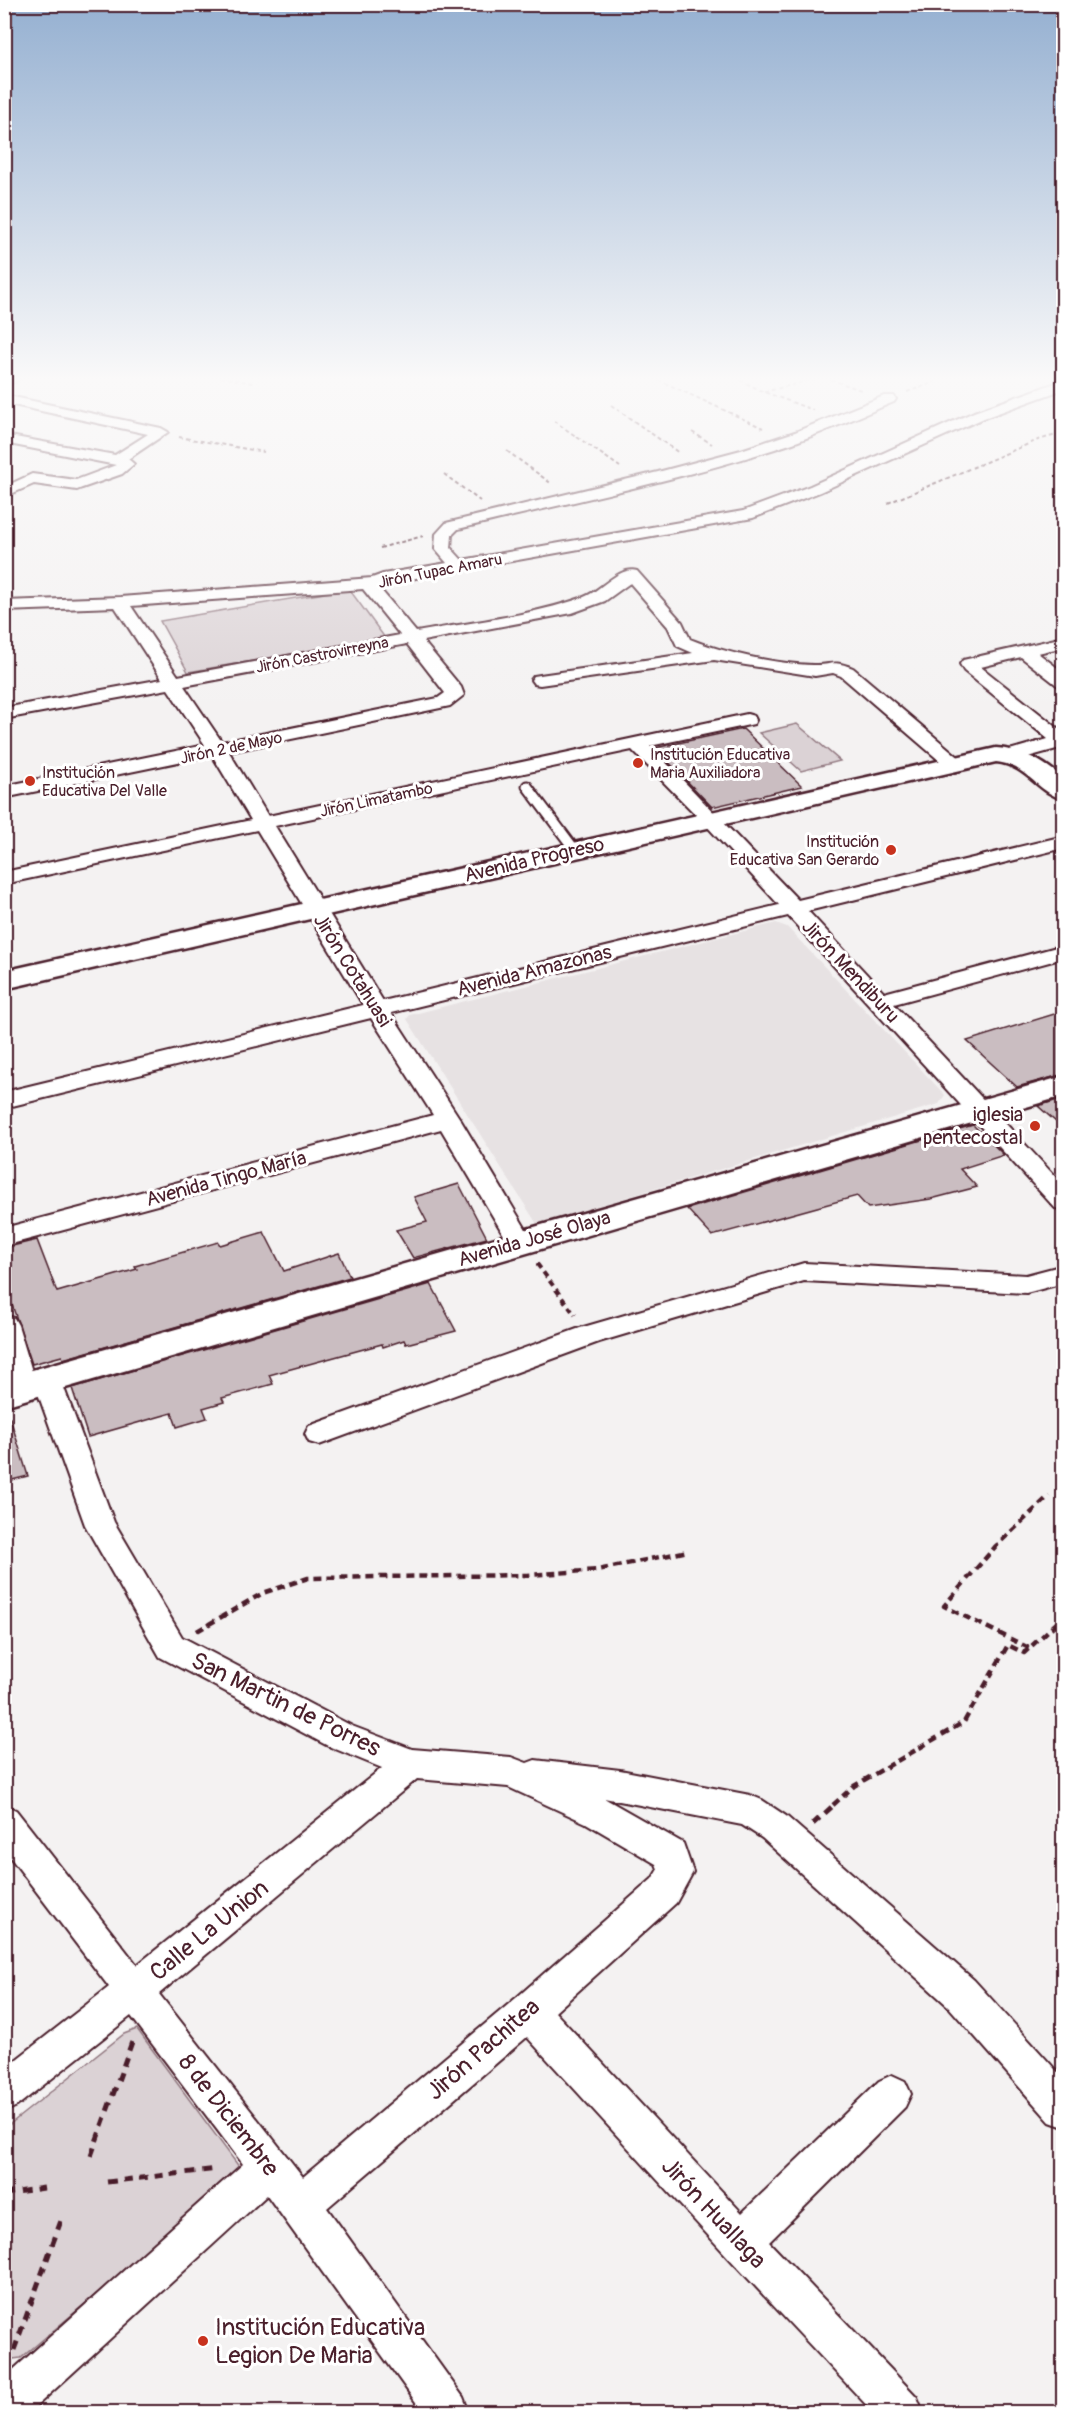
<svg xmlns="http://www.w3.org/2000/svg" width="1068" height="2417" viewBox="0 0 1068 2417" font-family="Pangolin,sans-serif">
  <rect width="100%" height="100%" fill="#f4f2f2"/>
  <filter id="ink" filterUnits="userSpaceOnUse"><feTurbulence type="fractalNoise" baseFrequency=".0167" numOctaves="2"/><feDisplacementMap in="SourceGraphic" scale="12" xChannelSelector="R" yChannelSelector="G"/><feConvolveMatrix kernelMatrix="1 2 1 2 8 2 1 2 1" color-interpolation-filters="sRGB"/></filter>
  <g filter="url(#ink)">
    <path fill="#e7e2e3" d="M776 923 787 927 945 1095 939 1104 537 1224 407 1019 410 1015Z"/>
    <g fill="#dbd2d5" stroke="#927880" stroke-width="1.5">
      <path d="M349 589 385 638 188 672 160 621Z"/>
      <path d="M797 724 840 761 801 771 759 733Z"/>
      <path d="M137 2029 240 2168 232 2179 21 2358 5 2360V2128L124 2034Z"/>
    </g>
    <g fill="#cabdc1" stroke="#4a1f2b" stroke-width="1.5">
      <path d="M743 729 802 786 712 807 655 748Z"/>
      <path d="M1064 1011V1074L1017 1087 967 1041Z"/>
      <path d="M1064 1098V1129L1038 1106Z"/>
      <path d="M973 1125 1004 1155 960 1169 977 1187 931 1199 868 1208 857 1196 712 1236 687 1209Z"/>
      <path d="M459 1184 487 1238 413 1258 396 1230 427 1222 414 1197Z"/>
      <path d="M264 1232 284 1271 339 1253 350 1277 63 1359 62 1356 32 1364 4 1281V1248L37 1240 57 1292 137 1269 135 1266 218 1242 220 1245Z"/>
      <path d="M431 1284 456 1331 406 1344 404 1340 383 1347 382 1344 269 1375 273 1384 222 1398 224 1402 203 1408 207 1418 177 1427 172 1413 88 1437 72 1388Z"/>
      <path d="M4 1418H10L28 1476 4 1482Z"/>
    </g>
    <g fill="none" stroke-linecap="round" stroke-linejoin="round">
      <defs>
        <path id="lane" d="M527 786 575 850"/>
        <g id="street">
          <path d="M22 377 4 388V378Z"/>
          <path d="M1064 380V389L984 418 820 492 753 518 388 583 380 589 416 632C471 622 531 616 584 597 601 591 619 566 637 571L682 622 690 639C725 653 775 664 813 665 833 666 830 659 853 668L962 760 965 764 962 768H948L841 676 833 673 815 676 714 660 540 685 534 684 531 680 534 676 540 675 693 653 677 646 668 627 630 583 605 601 572 613 423 641 461 687 464 695 450 706 229 752 268 816 747 714 754 716 756 720 754 724 650 746 798 900 1064 836V848L808 911 884 993 1064 945V958L894 1004 1064 1186V1210L1055 1208 788 916 391 1013 460 1119 533 1241 529 1247 520 1250 511 1247 441 1129 4 1246V1228L433 1115 371 1018 4 1108V1092L363 1005 257 830 4 884V872L251 820 212 755 4 798V786L205 745 168 689 4 719V708L162 679 115 607 4 611V601L120 597 372 578 383 574 447 563 435 549 436 534 446 523 658 472 741 450 795 432 884 396H894L896 399 894 402C860 416 827 431 793 443 683 480 569 502 458 529L452 535 451 548 462 560 743 511 810 486 974 412ZM363 589 400 635 178 676 131 606ZM407 644 445 693 438 698 222 742 184 686ZM632 750 705 824 779 905 383 1001 275 826Z"/>
          <path d="M4 395 161 428 168 432 128 459 134 464 122 474 82 488 77 490 34 484 4 497V487L32 474 76 480 116 465 4 443V435L115 455 148 434 4 403Z"/>
          <path d="M1064 637V647L1038 653 1064 673V687L1058 686 1021 657 981 667 1064 733V747L1013 761 1006 759 1003 755 1006 751 1048 739 964 671 960 664 963 660Z"/>
          <path d="M804 1263 1026 1275 1064 1265V1283L1026 1293 804 1281 599 1342 319 1445 309 1442 305 1434 309 1426 580 1328Z"/>
          <path d="M4 1315 14 1318 18 1325 34 1378 37 1373 47 1370 57 1373 61 1380 114 1522 182 1637 352 1726 412 1749 511 1757 527 1763 535 1760 620 1770 750 1795 762 1800 786 1816 974 1980 1064 2079V2127L1050 2122 948 2006 762 1838 742 1825 604 1798 683 1843 693 1872 676 1903 555 2012 742 2213 879 2081 892 2075 905 2081 911 2094 905 2107 769 2242 917 2397 923 2412H873L727 2256 527 2037 327 2208 463 2397 469 2412H423L267 2195 30 2412H4V2378L243 2164 131 2016 17 2106 4 2112V2069L109 1987 4 1849V1805L16 1810 137 1965 382 1768 328 1746 160 1657 85 1525 36 1388 33 1393 23 1397 13 1393C0 1370 4 1341 4 1315ZM417 1779 508 1787 586 1823 656 1864 658 1869 652 1879 516 1998 303 2177 159 1994Z"/>
        </g>
        <g id="secondary">
          <path d="M996 748C1024 750 1043 761 1064 779V799C1037 793 1028 765 996 762L4 989V971Z"/>
          <path d="M1064 1076V1096L4 1406V1378Z"/>
        </g>
      </defs>
      <use href="#lane" stroke="#4a1f2b" stroke-width="13"/>
      <use href="#street" stroke="#4a1f2b" stroke-width="4"/>
      <use href="#secondary" stroke="#4a1f2b" stroke-width="5"/>
      <g stroke="#4a1f2b" stroke-width="2" stroke-dasharray="4 3" stroke-linecap="butt">
        <path d="M221 377 253 383"/>
        <path d="M652 377 763 428"/>
        <path d="M734 377 764 392 813 410"/>
        <path d="M824 377 861 390"/>
        <path d="M764 392 823 377"/>
        <path d="M907 392 935 382"/>
        <path d="M611 405 679 453"/>
        <path d="M554 421 620 467"/>
        <path d="M692 432 712 444"/>
        <path d="M179 437 264 452"/>
        <path d="M507 451 552 484"/>
        <path d="M444 474 480 501"/>
        <path d="M888 503 1038 440 1064 433"/>
        <path d="M380 548 423 536"/>
      </g>
      <path stroke="#4a1f2b" stroke-width="4" stroke-dasharray="6 4.5" stroke-linecap="butt" d="M537 1264 575 1315"/>
      <g stroke="#4a1f2b" stroke-width="4.5" stroke-dasharray="8 5" stroke-linecap="butt">
        <path d="M197 1631 263 1593 308 1578 528 1575 598 1570 688 1551"/>
        <path d="M1029 1648 944 1606 995 1547 1049 1496"/>
        <path d="M833 1805 854 1786 964 1722 1008 1645 1024 1653 1064 1616"/>
      </g>
      <g stroke="#4a1f2b" stroke-width="5" stroke-dasharray="9 7" stroke-linecap="butt">
        <path d="M813 1824 835 1804"/>
        <path d="M91 2156 133 2039"/>
        <path d="M107 2182 217 2169"/>
        <path d="M4 2194 44 2188"/>
        <path d="M14 2350 62 2218"/>
      </g>
      <use href="#lane" stroke="#fff" stroke-width="9"/>
      <use href="#street" fill="#fff" fill-rule="evenodd"/>
      <use href="#secondary" fill="#fff" fill-rule="evenodd"/>
    </g>
  </g>
  <linearGradient id="sky" x2="0" y2="1"><stop stop-color="#95b0d1"/><stop offset="0.53" stop-color="#faf9f9"/><stop offset="1" stop-color="#faf9f9" stop-opacity="0"/></linearGradient>
  <rect width="1068" height="715" fill="url(#sky)"/>
  <g fill="#c8321e" stroke="#fff" stroke-width="2">
    <circle cx="638" cy="763" r="6"/>
    <circle cx="30" cy="781" r="6"/>
    <circle cx="891" cy="850" r="6"/>
    <circle cx="1035" cy="1126" r="6"/>
    <circle cx="203" cy="2341" r="6"/>
  </g>
  <g text-anchor="middle" stroke-width="6" stroke-linejoin="round" paint-order="stroke">
    <g font-size="16" fill="#4a1f2b" stroke="#fff">
      <text transform="translate(440 570) rotate(-11)" y="6">Jirón Tupac Amaru</text>
      <text transform="translate(322 654) rotate(-11)" y="6">Jirón Castrovirreyna</text>
      <text transform="translate(231 747) rotate(-12)" y="6">Jirón 2 de Mayo</text>
      <text transform="translate(376 799) rotate(-12)" y="6">Jirón Limatambo</text>
    </g>
    <g font-size="16" fill="#4a1f2b" stroke="#fff" text-anchor="start">
      <text x="650" y="760">Institución Educativa<tspan x="650" dy="18">Maria Auxiliadora</tspan></text>
      <text x="42" y="778">Institución<tspan x="42" dy="18">Educativa Del Valle</tspan></text>
      <text x="879" y="847" text-anchor="end">Institución<tspan x="879" dy="18">Educativa San Gerardo</tspan></text>
    </g>
    <g font-size="20" fill="#4a1f2b" stroke="#fff">
      <text transform="translate(534 859) rotate(-13)" y="7">Avenida Progreso</text>
      <text transform="translate(353 970) rotate(58)" y="7">Jirón Cotahuasi</text>
      <text transform="translate(534 970) rotate(-14)" y="7">Avenida Amazonas</text>
      <text transform="translate(851 971) rotate(47)" y="7">Jirón Mendiburu</text>
      <text transform="translate(226 1178) rotate(-15)" y="7">Avenida Tingo María</text>
      <text transform="translate(534 1238) rotate(-16)" y="7">Avenida José Olaya</text>
    </g>
    <g font-size="20" fill="#4a1f2b" stroke="#fff" text-anchor="end">
      <text x="1023" y="1121">iglesia<tspan x="1023" dy="23">pentecostal</tspan></text>
    </g>
    <g font-size="24" fill="#4a1f2b" stroke="#fff">
      <text transform="translate(286 1704) rotate(26)" y="8">San Martin de Porres</text>
      <text transform="translate(209 1930) rotate(-39)" y="8">Calle La Union</text>
      <text transform="translate(483 2049) rotate(-41)" y="8">Jirón Pachitea</text>
      <text transform="translate(229 2115) rotate(52)" y="8">8 de Diciembre</text>
      <text transform="translate(714 2213) rotate(47)" y="8">Jirón Huallaga</text>
    </g>
    <g font-size="24" fill="#4a1f2b" stroke="#fff" text-anchor="start">
      <text x="215" y="2335">Institución Educativa<tspan x="215" dy="28">Legion De Maria</tspan></text>
    </g>
  </g>
  <rect width="1068" height="2417" fill="none" stroke="#fff" stroke-width="24"/>
  <rect x="12" y="12" width="1044" height="2393" fill="none" stroke="#4a1f2b" stroke-width="2" filter="url(#ink)"/>
</svg>
